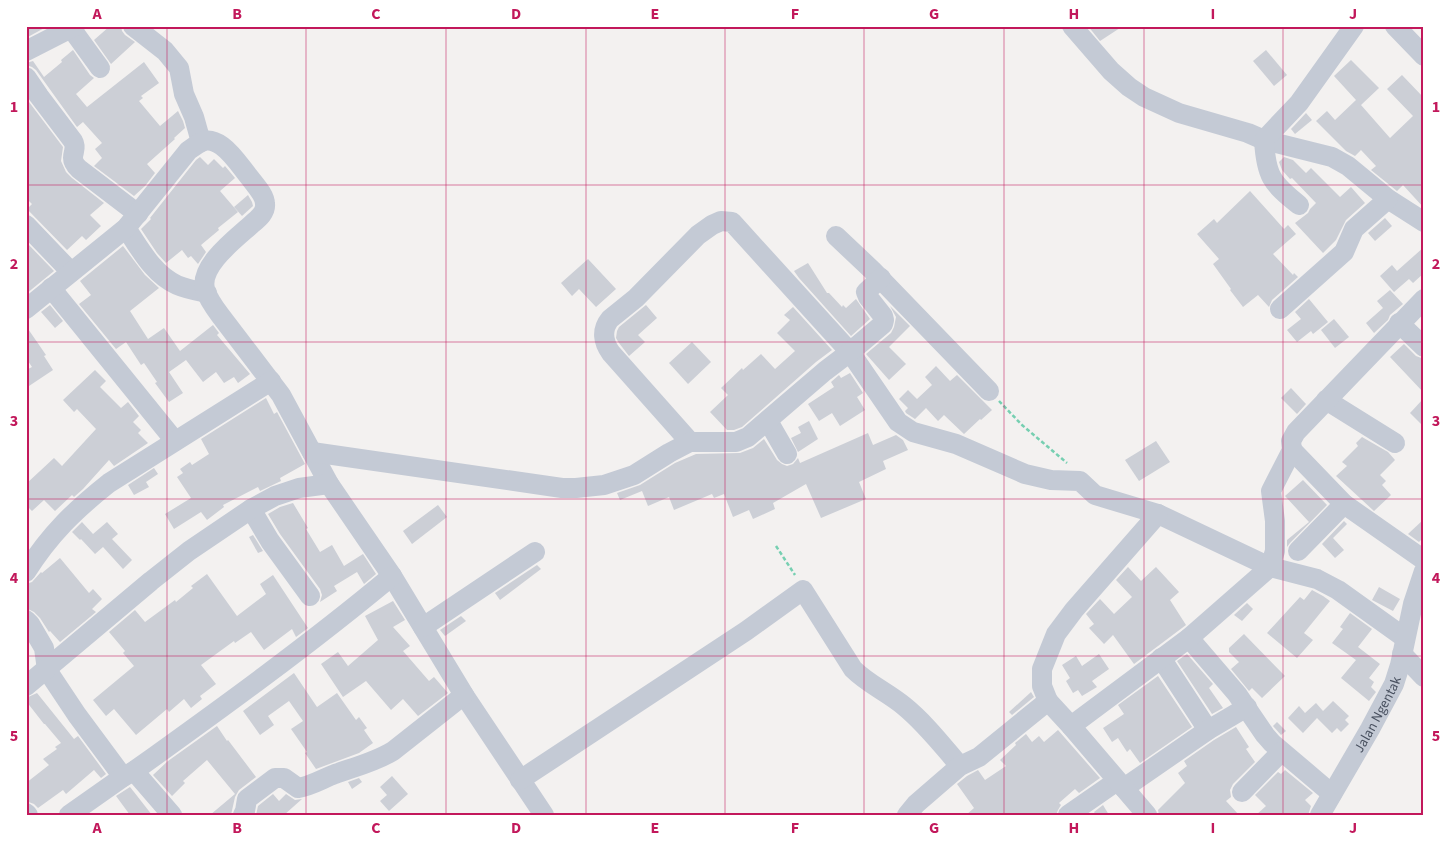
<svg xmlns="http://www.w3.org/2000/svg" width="1450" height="841" viewBox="0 0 1450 841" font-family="'Source Sans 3',sans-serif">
  <rect width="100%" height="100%" fill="#f3f1f0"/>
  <g fill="#cccfd6">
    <path d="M26 26H48L26 38Z"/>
    <path d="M110 26H121L122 31 125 35 135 42 111 64 94 40Z"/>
    <path d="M1088 26H1123L1100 41Z"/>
    <path d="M73 50 90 75 94 78 76 94 87 107 144 62 159 83 141 96 143 98 139 101 160 126 178 111 183 121 185 128 174 138 175 139 147 164 155 173 145 186 134 196 94 166 102 158 95 149 102 143 83 122 77 127 36 70 32 67 26 65V63L33 61 44 77 62 62 61 60Z"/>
    <path d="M1266 50 1287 75 1274 86 1253 61Z"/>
    <path d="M1351 60 1379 88 1361 105 1390 138 1413 116 1387 89 1402 75 1424 98V208L1403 185 1397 191 1371 170 1376 166 1361 150 1355 156 1346 151 1316 121 1327 111 1335 120 1356 100 1334 76Z"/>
    <path d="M26 98 63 147 61 161 66 172 72 178 104 203 90 215 101 226 86 240 82 236 67 250 27 209 32 204 26 198Z"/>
    <path d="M1306 113 1312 120 1295 134 1291 129Z"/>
    <path d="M200 157 208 165 214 159 223 168 225 166 235 178 220 191 238 212 218 228 219 230 201 245 206 252 198 264 191 256 188 258 182 250 166 263 157 253 141 229 151 219 150 218 196 160Z"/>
    <path d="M1284 157 1293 160 1306 173 1311 168 1340 197 1351 187 1365 203 1346 220 1336 240 1323 253 1295 223 1308 213 1310 209 1316 203 1292 178 1290 179 1282 170 1279 162Z"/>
    <path d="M1250 191 1284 229 1288 225 1296 234 1273 254 1293 275 1294 273 1298 277 1272 300 1269 307 1258 295 1243 307 1230 290 1231 289 1213 264 1219 259 1197 234 1214 219 1217 223Z"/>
    <path d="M248 195 252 202 253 206 242 216 234 207Z"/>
    <path d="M1385 218 1392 226 1375 241 1368 233Z"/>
    <path d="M26 242 54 271 26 294Z"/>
    <path d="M123 246 145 275 159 288 130 311 148 339 164 328 180 351 213 325 219 333 217 335 250 374 238 383 234 377 224 383 216 372 203 382 186 360 169 372 183 393 169 402 155 383 157 382 144 363 141 365 126 342 116 349 79 304 91 295 80 281Z"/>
    <path d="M1424 247V273L1413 283 1409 279 1394 292 1380 276 1392 265 1397 271Z"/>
    <path d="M588 259 616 289 596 307 579 289 572 296 561 283Z"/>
    <path d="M808 263 827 293H829L842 307 843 305 846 308 856 299 870 319 851 336 799 278 794 271Z"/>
    <path d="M1390 290 1403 304 1390 315 1388 320 1374 333 1366 323 1383 308 1377 301Z"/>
    <path d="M1309 299 1328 322 1313 334 1311 331 1297 342 1287 330 1301 319 1295 312Z"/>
    <path d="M50 305 63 321 55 328 41 312Z"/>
    <path d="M646 305 657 318 638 335 645 342 629 356 619 343 616 338 617 331 619 327Z"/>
    <path d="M890 306 910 326 889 347 906 364 889 380 866 354 891 333 894 327 896 317Z"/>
    <path d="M793 307 832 350 816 362 742 427 734 430H727L710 412 728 395 721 388 742 368 743 370 761 354 775 369 795 351 777 333 790 320 784 315Z"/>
    <path d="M1334 319 1349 337 1335 348 1321 330Z"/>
    <path d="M26 326 46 355 44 356 53 370 26 388V370L32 367 26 358Z"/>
    <path d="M692 342 711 362 688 384 669 363Z"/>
    <path d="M1404 344 1416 356 1424 359V393L1390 357Z"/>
    <path d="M936 366 950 381 957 375 992 410 981 420 980 419 964 434 944 415 938 421 926 408 915 419 906 413 905 411 908 408 899 399 908 390 917 399 932 385 925 377Z"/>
    <path d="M95 370 106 381 100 387 121 408 128 402 139 416 133 422 141 430 138 433 148 443 114 466 109 460 83 489 74 497 72 495 55 511 44 500 32 511 26 505V484L54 458 62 466 96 429 77 409 74 412 63 400Z"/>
    <path d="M850 373 863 393 857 397 865 410 840 426 832 413 819 421 808 404 834 387 831 382 839 375 841 378Z"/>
    <path d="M1291 388 1306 404 1297 414 1281 398Z"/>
    <path d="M266 398 274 414 277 412 305 464 280 478 281 481 260 491 258 487 223 505 224 507 207 520 201 512 174 529 165 514 191 498 177 477 183 473 180 469 190 462 192 465 209 454 201 439Z"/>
    <path d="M1424 398V427L1410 413Z"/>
    <path d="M809 421 818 439 798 452 791 438 801 433 798 427Z"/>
    <path d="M868 433 873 445 896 435 903 440 908 450 883 461 886 469 859 482 866 499 821 518 806 484 773 503 775 509 753 519 749 510 733 517 724 494 714 498 712 494 674 510 669 497 648 506 642 491 620 500 617 493 640 485 675 463 696 454 740 453 753 448 764 439 777 460 782 464 787 466 793 464 798 458 800 463Z"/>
    <path d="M1362 437 1388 452 1395 460 1380 475 1386 481 1382 485 1391 495 1374 511 1336 476 1347 466 1342 462 1358 446 1356 443Z"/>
    <path d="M1156 441 1170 462 1139 481 1125 460Z"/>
    <path d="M154 468 158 474 146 482 149 487 134 495 128 485Z"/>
    <path d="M1303 480 1327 505 1290 543 1287 547V540L1309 522 1285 496Z"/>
    <path d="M293 503 308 528 306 529 320 552 332 545 344 566 363 554 376 574 364 584 357 572 334 586 337 591 320 602 322 595 320 589 280 534 268 514 280 507Z"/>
    <path d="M438 505 447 517 412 544 403 531Z"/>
    <path d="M1424 519V537L1419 542 1408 534Z"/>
    <path d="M1344 521 1347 524 1333 538 1344 550 1335 558 1322 544Z"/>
    <path d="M82 522 93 534 107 522 118 534 112 539 132 560 123 569 103 547 95 554 81 539 80 540 72 532Z"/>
    <path d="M253 535 263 551 258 553 249 537Z"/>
    <path d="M60 558 89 593 93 589 102 599 92 609 96 612 60 642 50 631 49 632 40 618 34 612 26 608V584L32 582 41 572 42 573Z"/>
    <path d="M537 565 541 569 500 600 495 593Z"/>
    <path d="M1128 567 1141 581 1156 567 1179 592 1170 600 1186 625 1134 664 1113 635 1104 644 1089 628 1094 624 1086 614 1100 599 1114 614 1132 597 1116 580Z"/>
    <path d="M207 574 237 616 266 594 260 584 273 575 308 628 296 637 292 629 264 650 251 632 235 643 234 641 201 665 216 684 200 696 202 699 191 708 184 699 169 712 167 709 136 735 114 709 106 716 93 700 134 666 123 653 125 651 109 632 135 610 145 622 175 600 176 602 193 588 191 586Z"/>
    <path d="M1379 587 1400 599 1393 611 1372 600Z"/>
    <path d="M1312 590 1323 596 1330 601 1304 633 1313 640 1297 658 1267 633 1300 597 1304 600Z"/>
    <path d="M393 601 405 620 393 627 410 646 403 651 429 681 434 677 448 693 418 716 403 699 391 710 366 681 343 697 321 664 338 652 348 666 378 640 365 616Z"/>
    <path d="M1247 603 1253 609 1242 621 1234 615Z"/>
    <path d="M1350 613 1372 629 1358 647 1380 664 1369 678 1374 682 1371 687 1376 692 1369 701 1341 678 1356 660 1332 643 1343 629 1340 627Z"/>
    <path d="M461 616 466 621 445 636 440 630Z"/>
    <path d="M1244 634 1285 676 1262 698 1252 688 1249 691 1231 669 1239 662 1229 652V648Z"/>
    <path d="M1099 654 1109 669 1092 681 1097 687 1082 696 1078 690 1073 693 1066 681 1070 678 1062 665 1076 656 1082 666Z"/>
    <path d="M1187 654 1213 684 1209 688 1223 708 1212 714 1177 661Z"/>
    <path d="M294 673 317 707 337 693 356 720 359 717 367 728 364 730 373 743 359 753 316 769 305 753 307 752 291 729 303 721 289 701 268 716 274 725 260 735 243 711Z"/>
    <path d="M1158 676 1192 727 1140 763 1130 749 1127 752 1118 738 1112 742 1103 728 1124 714 1118 705Z"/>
    <path d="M1031 692 1034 697 1012 715 1009 712Z"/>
    <path d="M37 693 74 739 78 736 106 774 101 778 94 770 66 794 63 790 38 808 34 804 26 801V783L49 765 43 759 57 749 55 747 61 743 45 724H44L26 701V698Z"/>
    <path d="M1333 701 1349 716 1345 720 1349 724 1341 732 1337 728 1332 733 1317 718 1303 733 1288 718 1299 706 1305 713 1316 703 1323 711Z"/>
    <path d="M1277 722 1286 731 1281 735 1273 726Z"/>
    <path d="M217 726 227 741 228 740 256 777 239 790 235 797 231 815H210L235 794 207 760 183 781 185 783 172 796 153 775 168 761Z"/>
    <path d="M1236 727 1249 747 1246 749 1255 762 1233 784 1230 790 1231 797 1226 801 1239 815H1159L1158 810 1185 783 1178 773 1187 766 1184 761 1214 740Z"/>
    <path d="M1058 730 1100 778 1079 793 1075 789 1059 803 1061 805 1058 810 1056 815H966L974 808 957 784 967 776 978 770 985 780 1006 766 1000 760 1016 745 1015 743 1026 734 1032 742 1039 736 1044 742Z"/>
    <path d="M1285 770 1313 793 1305 800 1311 806 1308 815H1256L1266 806 1255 795 1278 772 1281 774Z"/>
    <path d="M392 776 408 794 389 811 380 801 387 795 380 787Z"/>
    <path d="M359 778 362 782 352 789 348 782Z"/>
    <path d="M130 787 134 792 152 815H130L116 796Z"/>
    <path d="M273 794 279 801 286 794 295 800 302 799 284 815H256L258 806Z"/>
    <path d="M1103 805 1109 815H1096L1094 812Z"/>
  </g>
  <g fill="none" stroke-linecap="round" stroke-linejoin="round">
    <g stroke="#76cfb1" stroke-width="2.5" stroke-dasharray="4 2.5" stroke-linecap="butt">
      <path d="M999 401 1022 425 1067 463"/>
      <path d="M776 546 795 575"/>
    </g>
    <g stroke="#c4cad5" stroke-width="20">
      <path d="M133 26 165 51 179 68 184 94 194 117 201 142"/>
      <path d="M1072 26 1111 71 1129 87 1144 97 1179 113 1248 133 1264 140 1332 157 1348 166 1388 199 1424 222"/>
      <path d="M1395 26 1424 56"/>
      <path d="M71 28 100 68"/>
      <path d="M26 51 75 26"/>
      <path d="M26 77 39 96 73 141C77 148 73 151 73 158 73 162 76 166 79 169L138 214"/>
      <path d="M1299 205C1271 183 1266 175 1264 140L1299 103 1354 26"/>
      <path d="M26 225 71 272"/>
      <path d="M126 228C140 249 153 274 177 285 186 289 197 291 207 293"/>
      <path d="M836 236 872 270 989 391"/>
      <path d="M51 288 175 441"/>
      <path d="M26 309 126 228 188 151C200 142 207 135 222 146 233 154 241 167 250 178 255 185 265 195 265 204 266 212 259 218 253 223 238 237 199 265 205 289 208 299 214 307 220 315L281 395 329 484 392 576 464 695 544 815"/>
      <path d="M1280 309 1344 252 1354 229 1388 199"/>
      <path d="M1399 323 1424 347"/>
      <path d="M1326 400 1395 443"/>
      <path d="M768 421 787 454"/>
      <path d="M690 442 611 353C603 342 601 330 610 319L636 298 698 235 712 225 721 221 732 222 850 352 898 422 913 432 956 444 1025 474 1051 480 1080 481 1095 495 1158 514 1270 567 1317 579 1338 590 1405 638"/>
      <path d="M1292 450 1344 504 1424 560"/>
      <path d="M312 452 562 488H576L604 485 634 475 669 453 690 442H736L748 437 825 371 850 352 883 324 884 320 883 316 868 297 866 292 881 278"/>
      <path d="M251 509 270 541 310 596"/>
      <path d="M1298 551 1344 504"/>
      <path d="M26 572C50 534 75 510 109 483L271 381"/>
      <path d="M26 620 30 624 44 648 47 670 77 715 123 777"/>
      <path d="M423 627 535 552"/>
      <path d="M1189 638 1237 694 1265 735 1272 743 1332 794"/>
      <path d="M1402 654 1424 677"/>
      <path d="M1161 658 1208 730"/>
      <path d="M26 686 151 581 189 551 251 509 275 496 299 488 329 484"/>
      <path d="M1048 701 1042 686V669L1056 634 1074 610 1158 514"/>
      <path d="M134 771 172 815"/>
      <path d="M520 780 746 631 803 590 853 669C868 684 887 692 904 706 925 723 942 745 960 766"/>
      <path d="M1124 788 1208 730 1247 707"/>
      <path d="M1242 792 1281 752"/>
      <path d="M26 813 28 815"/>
      <path d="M69 815 123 777 134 771C222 708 309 645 392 576"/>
      <path d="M243 815 245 811 247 799 275 778H284L298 788C311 786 322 779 335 774 355 767 375 762 393 751L464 695"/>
      <path d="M907 815 916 804 960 766 979 757 1048 701 1071 726"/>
      <path d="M1068 815 1117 781"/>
      <path d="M1147 815 1071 726 1189 638 1270 567 1275 551V521L1271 491 1292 450 1291 441 1296 432 1424 299"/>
      <path id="s1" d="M1320 815 1370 729 1394 684 1400 665 1413 604 1424 571"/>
    </g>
  </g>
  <path fill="none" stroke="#c2185b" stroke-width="1" stroke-opacity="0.55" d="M167 26V815M306 26V815M446 26V815M586 26V815M725 26V815M864 26V815M1004 26V815M1144 26V815M1283 26V815M26 185H1424M26 342H1424M26 499H1424M26 656H1424"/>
  <g text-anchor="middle" stroke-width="4.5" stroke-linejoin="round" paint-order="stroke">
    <g font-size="14" fill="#48505f" stroke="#fff">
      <text dy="5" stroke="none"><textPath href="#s1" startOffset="116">Jalan Ngentak</textPath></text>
    </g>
  </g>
  <rect width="1450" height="841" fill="none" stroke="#ffffff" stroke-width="55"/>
  <rect x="28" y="28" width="1394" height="786" fill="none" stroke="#c2185b" stroke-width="2"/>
  <g font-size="16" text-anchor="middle" font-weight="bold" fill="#c2185b">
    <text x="97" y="19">A</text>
    <text x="237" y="19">B</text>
    <text x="376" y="19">C</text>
    <text x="516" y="19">D</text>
    <text x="655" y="19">E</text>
    <text x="795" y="19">F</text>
    <text x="934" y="19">G</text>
    <text x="1074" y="19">H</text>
    <text x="1213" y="19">I</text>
    <text x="1353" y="19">J</text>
    <text x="14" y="112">1</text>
    <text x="1436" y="112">1</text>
    <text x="14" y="269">2</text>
    <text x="1436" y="269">2</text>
    <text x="14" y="426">3</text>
    <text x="1436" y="426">3</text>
    <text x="14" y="583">4</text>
    <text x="1436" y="583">4</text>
    <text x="14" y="741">5</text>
    <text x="1436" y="741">5</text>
    <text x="97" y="833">A</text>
    <text x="237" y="833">B</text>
    <text x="376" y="833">C</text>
    <text x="516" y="833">D</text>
    <text x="655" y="833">E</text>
    <text x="795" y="833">F</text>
    <text x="934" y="833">G</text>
    <text x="1074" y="833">H</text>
    <text x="1213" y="833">I</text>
    <text x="1353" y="833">J</text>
  </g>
</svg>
